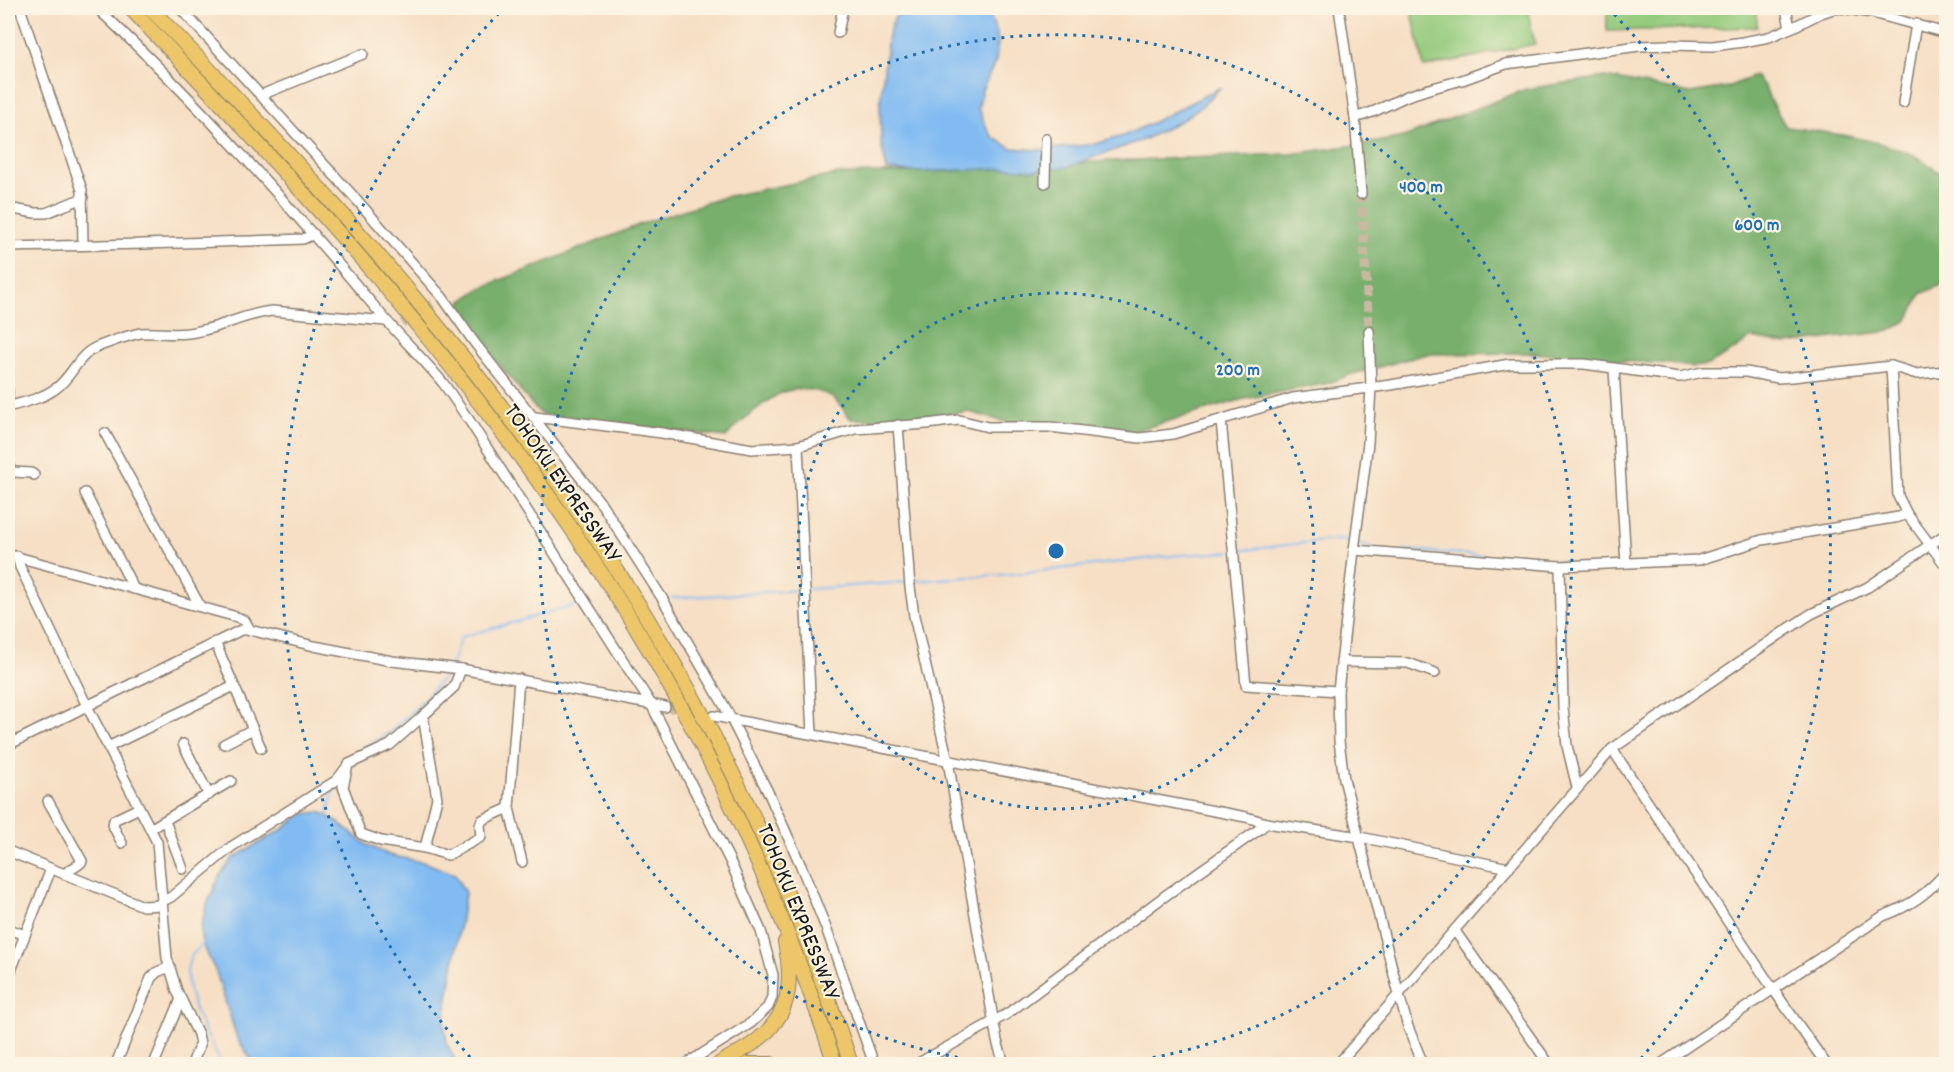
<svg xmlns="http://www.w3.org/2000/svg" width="1954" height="1072" viewBox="0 0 1954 1072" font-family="Dekko,sans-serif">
  <rect width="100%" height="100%" fill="#fcf5e5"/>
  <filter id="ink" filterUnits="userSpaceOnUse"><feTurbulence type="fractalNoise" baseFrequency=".0167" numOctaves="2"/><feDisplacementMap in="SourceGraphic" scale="12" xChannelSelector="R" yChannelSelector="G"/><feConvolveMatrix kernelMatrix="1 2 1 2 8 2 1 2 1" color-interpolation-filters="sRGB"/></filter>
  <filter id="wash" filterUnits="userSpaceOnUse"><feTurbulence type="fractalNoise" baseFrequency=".008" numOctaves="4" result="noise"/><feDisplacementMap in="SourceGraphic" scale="24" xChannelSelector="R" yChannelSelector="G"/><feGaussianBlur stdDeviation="1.35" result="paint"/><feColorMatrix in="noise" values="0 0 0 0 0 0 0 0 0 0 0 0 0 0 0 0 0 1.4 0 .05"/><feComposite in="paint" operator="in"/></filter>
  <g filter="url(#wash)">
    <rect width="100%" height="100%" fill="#f6dfc4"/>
    <g fill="#95cb7d" stroke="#58744c" stroke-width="1.5">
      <path d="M1411 8H1527L1535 44 1424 67Z"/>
      <path d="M1607 8H1756L1757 27 1607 31Z"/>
    </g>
    <path fill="#78af6c" stroke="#4a6644" stroke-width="1.5" d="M1755 76 1765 87 1770 100 1786 127C1826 132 1874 138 1911 154 1923 159 1935 170 1946 177V283L1921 294 1908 320 1890 331 1786 344 1751 338 1731 352 1708 365 1691 367 1672 364 1635 362 1534 353 1427 354 1349 375 1326 384 1244 399 1135 431 1009 423 969 412 877 420 851 419C845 413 839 402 832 397 820 390 800 387 786 391 769 397 738 423 726 437L542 415 533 406 476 336 459 308 462 301 481 288 646 222 724 197 839 174 948 171 1108 161 1291 154 1377 142 1404 137 1526 89 1605 77 1690 93 1727 87Z"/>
    <g fill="#81bbf2" stroke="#4e6c87" stroke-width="1.5">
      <path d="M916 8H980L989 14 996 30 998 41 996 60 982 90 978 108 988 131 994 138 1011 148 1039 150 1096 144 1123 136 1152 123 1221 87 1203 105 1182 120 1145 139 1067 167 1034 170 1011 168 915 172 887 170 881 142 880 105 888 35 895 17Z"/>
      <path d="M320 812 336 821 367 845 389 855 426 863 455 874 465 893 444 1022 447 1044 457 1064H254L237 1038 216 972 204 947 201 937V927L206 907 220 875 233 858 283 829 303 814Z"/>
    </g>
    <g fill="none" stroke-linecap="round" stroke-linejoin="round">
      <g stroke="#81bbf2" stroke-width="2">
        <path d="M1899 521 1907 522 1920 540H1923"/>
        <path d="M1358 544 1373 547"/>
        <path d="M1405 550 1486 556"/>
        <path d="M1236 551 1312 542 1341 540 1352 543"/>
        <path d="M1552 561H1560L1562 564"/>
        <path d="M913 581 1025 573 1180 555 1230 552"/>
        <path d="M809 589 908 582"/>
        <path d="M672 598 803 590"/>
        <path d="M451 666 461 637 576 605"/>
        <path d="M346 762 348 758 390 732 418 706 449 671"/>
        <path d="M327 818 332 796 337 783"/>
        <path d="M204 944C200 947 193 952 191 957 176 985 209 1040 222 1064"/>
      </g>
    </g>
  </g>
  <g filter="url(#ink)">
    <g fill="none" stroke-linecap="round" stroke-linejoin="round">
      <g stroke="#cab8a2" stroke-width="9" stroke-dasharray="9 4.5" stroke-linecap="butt">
        <path d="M1361 194 1369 331"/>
        <path d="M402 323 433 304"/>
        <path d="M665 707 704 714"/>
      </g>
      <defs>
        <g id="minor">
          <path d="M20 8 82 190 83 244"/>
          <path d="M97 8C198 102 290 206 379 312 399 336 423 358 443 383 452 395 460 408 469 420L651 704 729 859 761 931 773 975 772 997 768 1007 751 1023 686 1064"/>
          <path d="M180 8 356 199 443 298 474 342 603 506 662 598 725 707 769 794 801 866 826 928 874 1064"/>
          <path d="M1339 8 1355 118 1361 194"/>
          <path d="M1786 8 1790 28"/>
          <path d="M838 33 843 8"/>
          <path d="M261 95 363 54"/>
          <path d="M1903 103 1916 24"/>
          <path d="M1355 118 1375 111 1407 96 1429 89 1462 80 1506 64 1639 46 1669 45 1713 46 1743 42 1769 37 1795 26 1821 13 1833 9 1841 8 1872 13 1946 33"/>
          <path d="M1045 183 1046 139"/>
          <path d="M8 208 35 213H46L83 198"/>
          <path d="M8 247C106 245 204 243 303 239L314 234"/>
          <path d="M1369 331 1371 386 1368 443 1354 550 1338 691 1339 741 1344 779 1399 995 1408 1027 1423 1064"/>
          <path d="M1891 366 1898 496 1907 514 1946 566"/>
          <path d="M1614 369 1626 563"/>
          <path d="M8 391V406"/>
          <path d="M8 407C24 402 41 399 55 389 72 378 77 355 97 347 110 342 128 335 141 333 157 332 172 335 188 333 217 330 243 314 272 311L386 321"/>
          <path d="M535 417 662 433 752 449 798 446 855 429 927 424 959 420 988 427H1050L1140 438 1173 434 1293 398 1391 385 1510 364H1584L1680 377 1703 372H1746L1778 378 1792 377 1891 366 1917 374 1946 371"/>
          <path d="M1221 420 1246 685 1338 691"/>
          <path d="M898 425 910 587 914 616 948 761 997 1041 1004 1064"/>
          <path d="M105 433 200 606"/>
          <path d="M798 446 812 734"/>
          <path d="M8 457 10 469 13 472 31 473 34 475"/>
          <path d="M85 493 134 589"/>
          <path d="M1354 550 1560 566 1699 560 1762 540 1899 517 1907 514"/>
          <path d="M8 552 10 555 237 617 245 621 250 630 314 646 392 661 461 669 665 707"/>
          <path d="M17 556 20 567 87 706 157 842 167 958 177 991 198 1034 200 1044 192 1064"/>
          <path d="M1560 566 1563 707 1567 746 1577 787"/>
          <path d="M215 642 261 748"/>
          <path d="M1341 662 1408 663 1435 673"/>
          <path d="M519 679 509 808 522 862"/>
          <path d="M714 716 1246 817 1266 823 1360 837 1509 868"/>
          <path d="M183 744 209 795"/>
          <path d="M224 744 253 729"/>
          <path d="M8 745 241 630H250"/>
          <path d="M108 747 234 686"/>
          <path d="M1612 749 1773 989 1826 1064"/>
          <path d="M347 769 343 787 361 834 381 841 425 848 437 798 423 716"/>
          <path d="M48 801 82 861C79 867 69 868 65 874"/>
          <path d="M165 821 183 869"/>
          <path d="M150 829 231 781"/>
          <path d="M122 843 113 826 114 820 139 808"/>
          <path d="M425 848 448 855 481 837 480 825 482 820 509 808"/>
          <path d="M8 851 143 906 162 905"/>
          <path d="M161 902 171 897 231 847 337 780 349 764 390 745 423 716 454 687 461 669"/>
          <path d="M8 929 25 935"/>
          <path d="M1455 931 1549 1064"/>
          <path d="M8 978 51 869"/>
          <path d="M116 1064 151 978 157 972 170 967"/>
          <path d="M154 1064 181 999"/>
          <path d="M917 1064 1007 1014 1162 898 1261 828 1266 823"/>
          <path d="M1338 1064 1612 749 1785 631 1811 614 1868 587 1946 534"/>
          <path d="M1661 1064 1883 916C1910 906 1927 894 1946 872"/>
        </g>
        <g id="highway">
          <path d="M130 8C313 198 488 390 628 615 715 756 783 907 835 1064"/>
          <path d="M150 8C343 206 528 414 668 653 744 783 804 922 851 1064"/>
          <path d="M719 1064C729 1057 741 1052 751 1045 790 1018 794 986 785 942"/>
          <path d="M748 1064H771"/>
        </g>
      </defs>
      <use href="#minor" stroke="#897e70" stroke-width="12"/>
      <use href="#highway" stroke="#897e70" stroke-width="16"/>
      <use href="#minor" stroke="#fff" stroke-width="9"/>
      <use href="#highway" stroke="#ecc669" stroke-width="14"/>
    </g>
  </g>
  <g fill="none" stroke="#1f6fb2" stroke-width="3" stroke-dasharray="3 6">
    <circle cx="1056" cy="551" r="258"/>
    <path d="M1002 1064A516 516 0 1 1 1110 1064"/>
    <path d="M476 1064A774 774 0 0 1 504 8M1608 8A774 774 0 0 1 1636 1064"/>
  </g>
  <g text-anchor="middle" stroke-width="4.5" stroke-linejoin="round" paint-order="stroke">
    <g font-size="24" fill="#1c1c1c" stroke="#fcf5e5">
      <text transform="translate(564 482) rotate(55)" y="8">TOHOKU EXPRESSWAY</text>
      <text transform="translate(800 911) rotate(68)" y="8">TOHOKU EXPRESSWAY</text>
    </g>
  </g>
  <circle cx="1056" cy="551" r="9" fill="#1f6fb2" stroke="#fcf5e5" stroke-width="3"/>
  <g font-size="18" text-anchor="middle" font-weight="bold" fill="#1f6fb2" stroke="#fcf5e5" stroke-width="4.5" stroke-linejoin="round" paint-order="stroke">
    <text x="1421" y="192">400 m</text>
    <text x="1757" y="230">600 m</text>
    <text x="1238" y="375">200 m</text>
  </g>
  <rect width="1954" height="1072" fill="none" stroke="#fcf5e5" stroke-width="30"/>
</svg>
